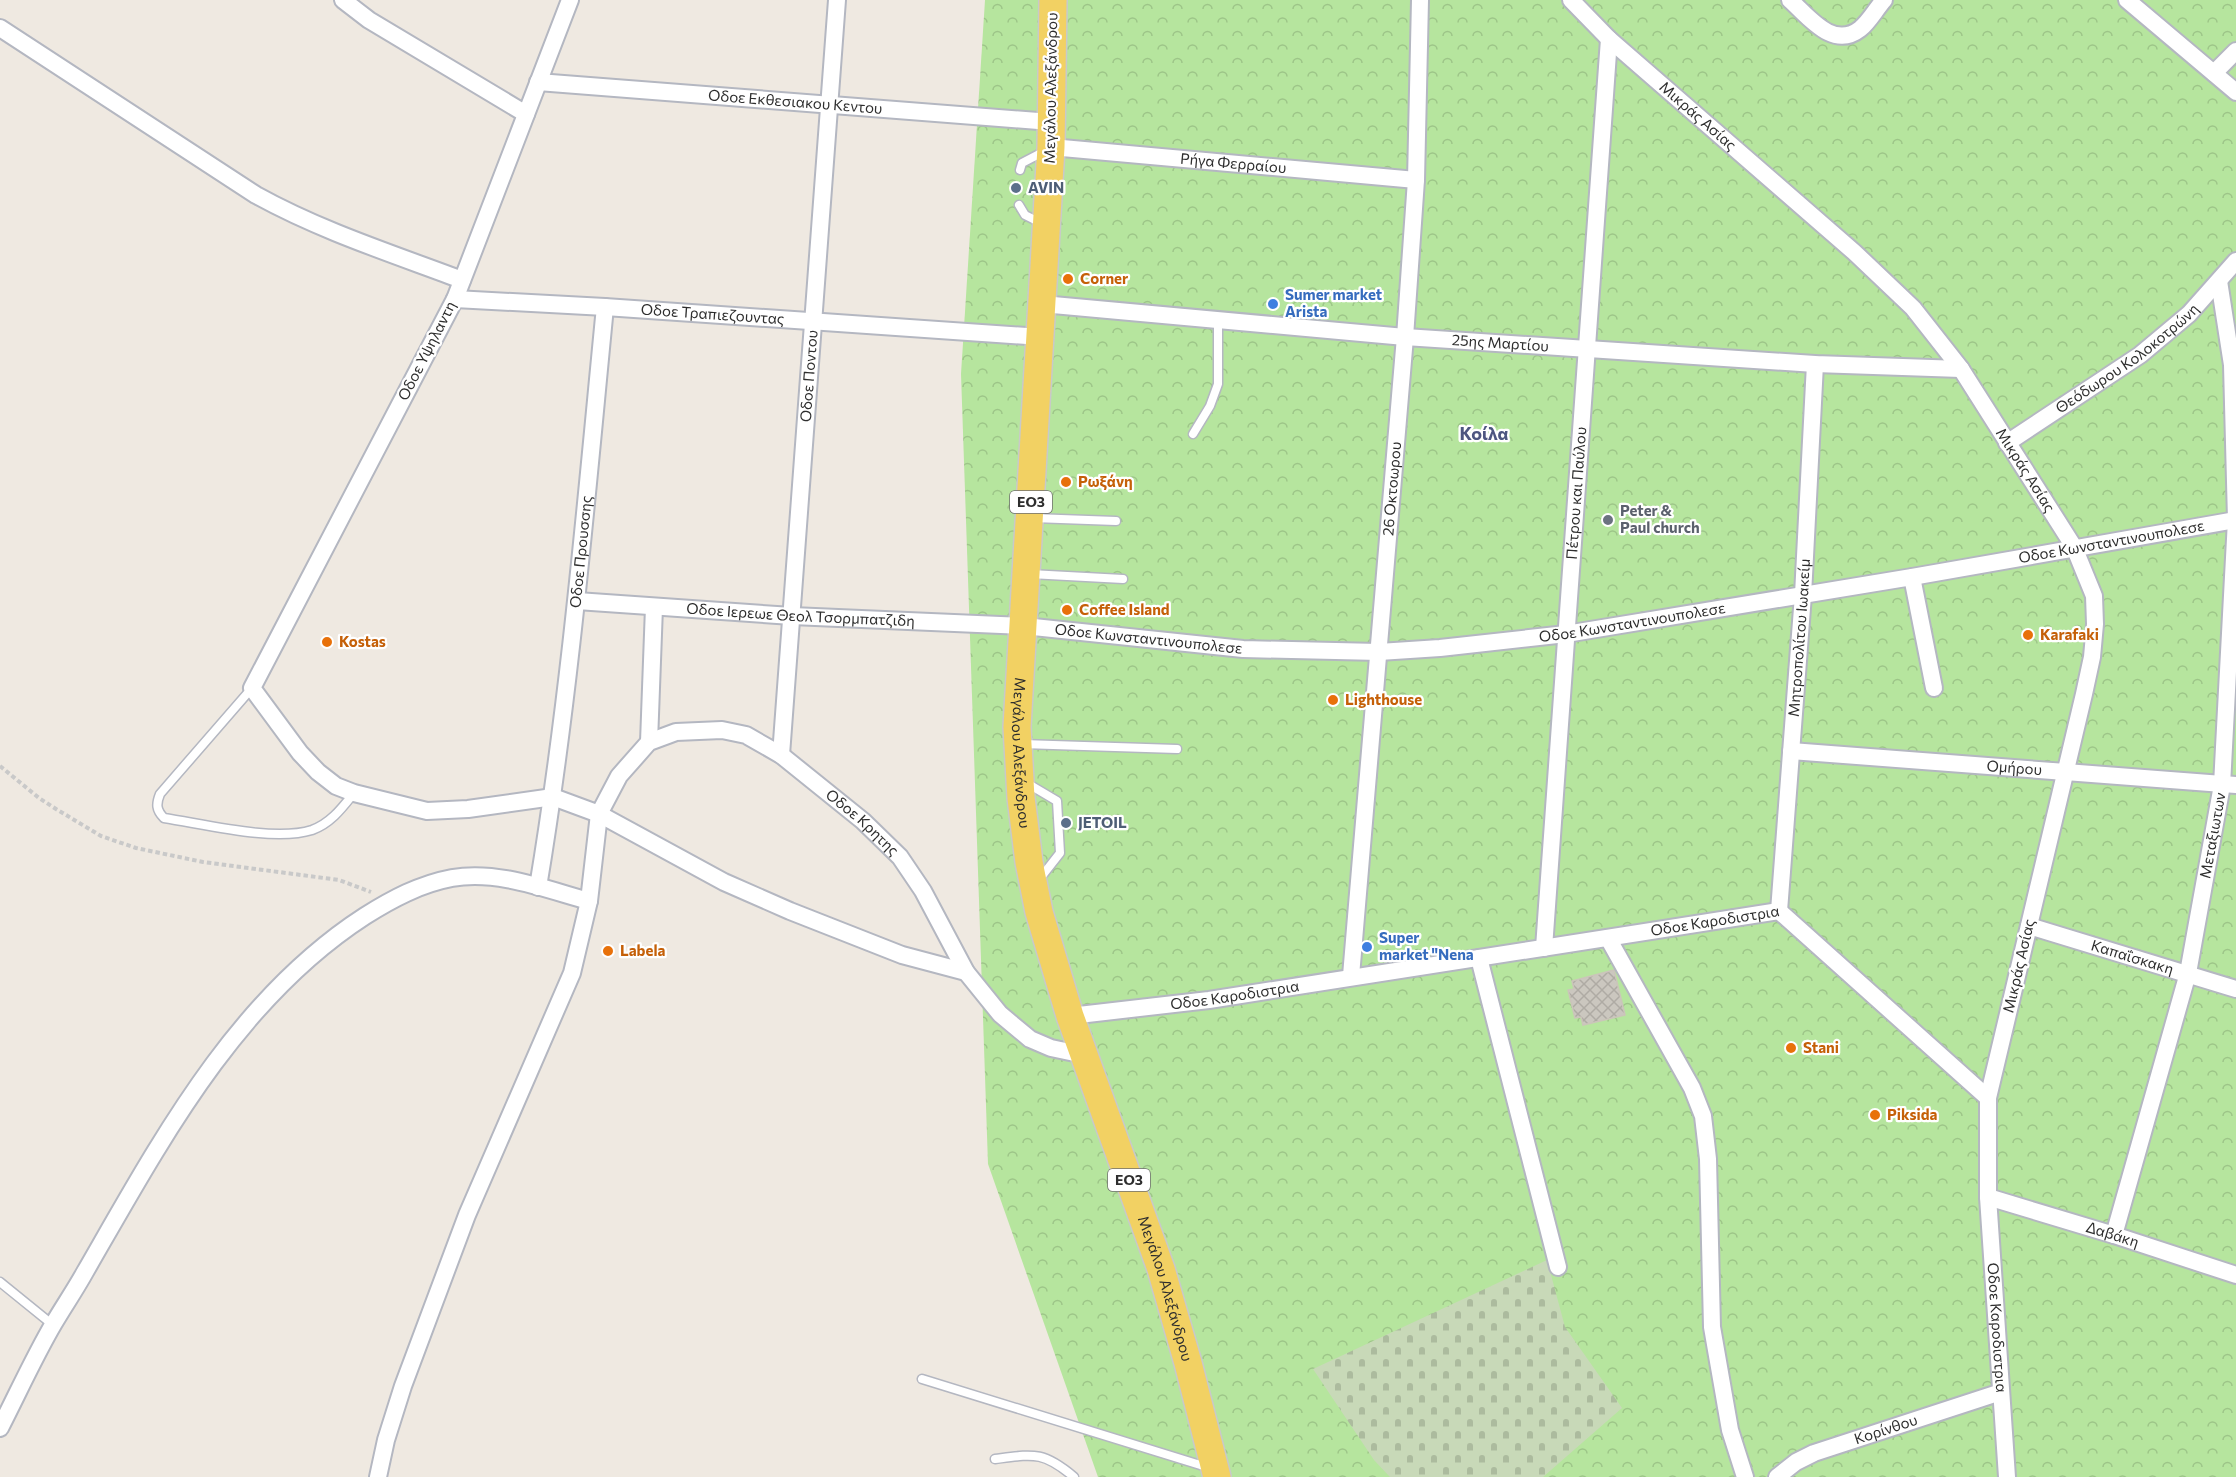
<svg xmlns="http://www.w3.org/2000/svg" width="2236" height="1477" viewBox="0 0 2236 1477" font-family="Commissioner,sans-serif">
  <defs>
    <pattern id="forest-crowns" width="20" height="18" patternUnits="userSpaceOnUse" patternTransform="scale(1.5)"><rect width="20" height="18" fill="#b6e59e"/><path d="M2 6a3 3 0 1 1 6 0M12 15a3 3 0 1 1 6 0" fill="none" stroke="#9dc588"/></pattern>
    <pattern id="cemetery-stones" width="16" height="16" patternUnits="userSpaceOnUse" patternTransform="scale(1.5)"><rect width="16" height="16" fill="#c8d9b8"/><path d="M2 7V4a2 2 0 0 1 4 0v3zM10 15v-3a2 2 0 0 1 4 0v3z" fill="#acbb9e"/></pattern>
    <pattern id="building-cross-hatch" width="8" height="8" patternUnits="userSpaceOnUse" patternTransform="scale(1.5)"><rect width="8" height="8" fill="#cbc7bf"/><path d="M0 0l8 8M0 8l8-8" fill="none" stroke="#afaba4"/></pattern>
  </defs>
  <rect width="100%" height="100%" fill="#efe9e1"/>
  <path fill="url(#forest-crowns)" d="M985 0H2236V1477H1098L988 1164 961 374Z"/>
  <path fill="url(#cemetery-stones)" d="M1547 1260 1565 1327 1622 1408 1543 1477H1390L1374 1460 1313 1369Z"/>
  <path fill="url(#building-cross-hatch)" stroke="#cbc5ba" stroke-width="1.5" d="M1614 970 1625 1015 1583 1025 1581 1017 1575 1018 1568 990 1574 989 1572 981Z"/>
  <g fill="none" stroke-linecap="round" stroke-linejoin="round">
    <defs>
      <g id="lane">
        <path d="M1020 170 1022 163 1045 151"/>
        <path d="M1019 205 1025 215 1043 224"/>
        <path d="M1193 434 1210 406 1218 384V320"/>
        <path d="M1033 518 1116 521"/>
        <path d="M1030 574 1123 579"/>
        <path d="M252 688 160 794C156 804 156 810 164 818 204 824 274 842 312 830 331 823 342 808 354 793"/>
        <path d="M1022 744 1177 749"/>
        <path d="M1025 782 1057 801 1060 853 1038 881"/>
        <path d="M0 1282 53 1325"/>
        <path d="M922 1379 1210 1468"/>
        <path d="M995 1459C1034 1454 1043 1451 1074 1477"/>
      </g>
      <g id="street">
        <path d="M343 0 369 20 526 114"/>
        <path d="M570 0 455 299 252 688 300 753 318 772 336 786 354 793 427 811 468 809 553 797 599 814 724 882 790 911 902 955 966 972"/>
        <path id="s1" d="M1571 0 1609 39 1854 252 1913 308 1961 369 2074 547 2094 596 2095 624 2092 657 2084 694 1988 1098V1197L2007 1477"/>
        <path d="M1790 0C1809 17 1833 50 1860 29 1869 22 1876 9 1884 0"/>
        <path d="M2127 0 2236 92"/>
        <path d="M0 28 256 195C321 231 393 254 462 280"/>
        <path d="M2214 73 2236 51"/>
        <path id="s2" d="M538 82 1051 122"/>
        <path id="s3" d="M1051 147 1416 180"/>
        <path id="s4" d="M455 299 605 307 1041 337"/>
        <path id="s5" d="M1042 304 1405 337 1815 364 1961 369"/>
        <path id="s6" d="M2007 443 2140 355 2189 314 2236 261"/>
        <path d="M1912 577 1934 688"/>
        <path id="s7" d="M577 601 792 616 1024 626 1243 649 1379 652 1440 648 1566 634 1912 577 2236 520"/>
        <path d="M649 742 654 607"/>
        <path id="s8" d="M1791 751 2236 785"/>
        <path id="s9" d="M781 755 837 0"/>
        <path id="s10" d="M538 887C570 695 586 501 605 307"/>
        <path id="s11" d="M1779 911 1803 595 1815 364"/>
        <path d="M1779 911 1988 1098"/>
        <path id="s12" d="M2029 926 2236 989"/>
        <path d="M1608 938 1692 1088 1703 1116 1708 1159 1712 1327 1730 1430 1745 1477"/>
        <path id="s13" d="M1544 948 1609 39"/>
        <path d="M1479 958 1558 1267"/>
        <path id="s14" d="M1351 976 1405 337 1416 180 1420 0"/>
        <path id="s15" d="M1070 1016 1209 1000 1779 911"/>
        <path id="s16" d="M1988 1197 2114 1235 2236 1275"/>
        <path id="s17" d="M2114 1235 2188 973 2222 785 2236 520 2232 365 2219 281"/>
        <path d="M0 1428C18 1393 34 1357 54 1323 64 1306 75 1290 85 1272 160 1142 235 1000 365 916 392 899 420 884 452 878 498 870 545 889 589 901"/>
        <path id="s18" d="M378 1477 386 1440 403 1386 467 1215 572 973 589 901 599 814 619 776 649 742 676 732 722 730 746 735 781 755 863 821 900 857 923 891 966 972 1000 1014 1030 1039 1051 1048 1084 1055"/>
        <path id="s19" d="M1777 1477 1796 1462 1814 1453 2001 1392"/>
      </g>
      <g id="primary">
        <path id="s20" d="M1053 0 1051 147 1017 727 1021 798 1029 862 1039 912 1070 1016 1161 1269 1188 1363 1217 1477"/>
      </g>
    </defs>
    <use href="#lane" stroke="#b4b7c1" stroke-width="11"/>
    <use href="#street" stroke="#b4b7c1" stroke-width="20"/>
    <use href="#primary" stroke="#c9c9c9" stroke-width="30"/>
    <path stroke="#c9c9c9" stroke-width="4" stroke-dasharray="4.5 3" stroke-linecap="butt" d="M0 766 39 798 56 809 101 836 136 848 203 862 339 880 371 892"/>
    <use href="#lane" stroke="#fff" stroke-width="8"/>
    <use href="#street" stroke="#fff" stroke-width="16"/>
    <use href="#primary" stroke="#f2d163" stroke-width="27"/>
  </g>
  <g fill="#5c6f8a" stroke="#fff" stroke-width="2">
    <circle cx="1016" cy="188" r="6"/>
    <circle cx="1066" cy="823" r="6"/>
  </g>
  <g fill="#e8710a" stroke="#fff" stroke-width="2">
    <circle cx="1068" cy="279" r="6"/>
    <circle cx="1066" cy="482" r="6"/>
    <circle cx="1067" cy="610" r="6"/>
    <circle cx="2028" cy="635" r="6"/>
    <circle cx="327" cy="642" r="6"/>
    <circle cx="1333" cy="700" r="6"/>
    <circle cx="608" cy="951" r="6"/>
    <circle cx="1791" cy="1048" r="6"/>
    <circle cx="1875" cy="1115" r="6"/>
  </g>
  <g fill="#3f7fe0" stroke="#fff" stroke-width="2">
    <circle cx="1273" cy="304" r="6"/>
    <circle cx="1367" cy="947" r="6"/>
  </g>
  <circle fill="#6b7280" stroke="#fff" stroke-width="2" cx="1608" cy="520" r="6"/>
  <g text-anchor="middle" stroke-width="4.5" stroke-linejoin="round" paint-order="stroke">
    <g fill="#fff" stroke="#6d6d6d" stroke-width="1.5">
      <rect x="1010" y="491" width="42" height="22" rx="4.5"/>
      <rect x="1108" y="1169" width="42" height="22" rx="4.5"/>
    </g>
    <g font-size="14" font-weight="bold" fill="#2e2e2e">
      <text x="1031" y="507">ΕΟ3</text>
      <text x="1129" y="1185">ΕΟ3</text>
    </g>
    <g font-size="15" fill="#2e2e2e" stroke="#fff">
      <text transform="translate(1051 88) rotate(-89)" y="5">Μεγάλου Αλεξάνδρου</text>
      <text dy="5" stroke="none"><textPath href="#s2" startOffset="258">Oδοε Εκθεσιακου Κεντου</textPath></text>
      <text dy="5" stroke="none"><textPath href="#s1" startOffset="172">Μικράς Ασίας</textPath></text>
      <text dy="5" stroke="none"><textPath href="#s3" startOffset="183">Ρήγα Φερραίου</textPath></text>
      <text dy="5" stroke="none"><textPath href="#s4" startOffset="258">Oδοε Τραπιεζουντας</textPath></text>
      <text dy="5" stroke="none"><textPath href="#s5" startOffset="460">25ης Μαρτίου</textPath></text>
      <text transform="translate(427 351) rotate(-63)" y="5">Oδοε Υψηλαντη</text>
      <text dy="5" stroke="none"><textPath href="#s6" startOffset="147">Θεόδωρου Κολοκοτρώνη</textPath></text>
      <text dy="5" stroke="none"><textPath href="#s9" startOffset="380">Oδοε Ποντου</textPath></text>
      <text dy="5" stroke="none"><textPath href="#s1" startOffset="658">Μικράς Ασίας</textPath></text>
      <text dy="5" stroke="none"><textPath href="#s14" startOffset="489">26 Οκτοωρου</textPath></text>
      <text dy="5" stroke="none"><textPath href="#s13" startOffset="456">Πέτρου και Παύλου</textPath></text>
      <text dy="5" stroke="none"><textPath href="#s7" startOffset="1545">Oδοε Κωνσταντινουπολεσε</textPath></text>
      <text dy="5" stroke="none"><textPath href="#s10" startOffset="338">Oδοε Προυσσης</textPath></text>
      <text dy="5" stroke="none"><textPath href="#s7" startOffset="224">Oδοε Ιερεωε Θεολ Τσορμπατζιδη</textPath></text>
      <text dy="5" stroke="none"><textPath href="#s7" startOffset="1059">Oδοε Κωνσταντινουπολεσε</textPath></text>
      <text dy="5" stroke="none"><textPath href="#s11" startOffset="274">Μητροπολίτου Ιωακείμ</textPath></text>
      <text dy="5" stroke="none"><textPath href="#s7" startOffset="573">Oδοε Κωνσταντινουπολεσε</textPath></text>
      <text dy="5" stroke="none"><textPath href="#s20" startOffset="754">Μεγάλου Αλεξάνδρου</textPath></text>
      <text dy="5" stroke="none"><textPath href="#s8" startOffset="224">Ομήρου</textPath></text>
      <text dy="5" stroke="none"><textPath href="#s18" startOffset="1036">Oδοε Κρητης</textPath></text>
      <text dy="5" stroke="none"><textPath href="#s17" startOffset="412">Μεταξιωτων</textPath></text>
      <text dy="5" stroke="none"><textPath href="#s15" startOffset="652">Oδοε Καροδιστρια</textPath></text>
      <text dy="5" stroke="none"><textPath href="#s12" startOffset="108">Καπαΐσκακη</textPath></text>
      <text transform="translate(2019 966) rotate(-77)" y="5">Μικράς Ασίας</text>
      <text dy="5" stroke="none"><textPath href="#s15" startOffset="166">Oδοε Καροδιστρια</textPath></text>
      <text dy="5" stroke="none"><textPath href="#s16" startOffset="130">Δαβάκη</textPath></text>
      <text dy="5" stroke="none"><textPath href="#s20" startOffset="1312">Μεγάλου Αλεξάνδρου</textPath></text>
      <text dy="5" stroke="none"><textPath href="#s1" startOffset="1546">Oδοε Καροδιστρια</textPath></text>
      <text dy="5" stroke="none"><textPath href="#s19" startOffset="120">Κορίνθου</textPath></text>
    </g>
    <g font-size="15" font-weight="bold" fill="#4e5e75" stroke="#fff" text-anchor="start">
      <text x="1028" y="193">AVIN</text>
      <text x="1078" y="828">JETOIL</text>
    </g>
    <g font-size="15" font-weight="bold" fill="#c56008" stroke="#fff" text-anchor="start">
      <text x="1080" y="284">Corner</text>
      <text x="1078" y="487">Ρωξάνη</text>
      <text x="1079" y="615">Coffee Island</text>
      <text x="2040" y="640">Karafaki</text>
      <text x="339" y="647">Kostas</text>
      <text x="1345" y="705">Lighthouse</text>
      <text x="620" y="956">Labela</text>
      <text x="1803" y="1053">Stani</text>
      <text x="1887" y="1120">Piksida</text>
    </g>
    <g font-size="15" font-weight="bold" fill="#366cbe" stroke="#fff" text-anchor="start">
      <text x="1285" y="300">Sumer market<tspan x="1285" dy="17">Arista</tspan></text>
      <text x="1379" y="943">Super<tspan x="1379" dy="17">market "Nena</tspan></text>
    </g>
    <g font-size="15" font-weight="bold" fill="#5b616d" stroke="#fff" text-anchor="start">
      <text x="1620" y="516">Peter &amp;<tspan x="1620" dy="17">Paul church</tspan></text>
    </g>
    <g font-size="18" font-weight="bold" fill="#4d5680" stroke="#fff">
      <text x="1484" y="440">Κοίλα</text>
    </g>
  </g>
</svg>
